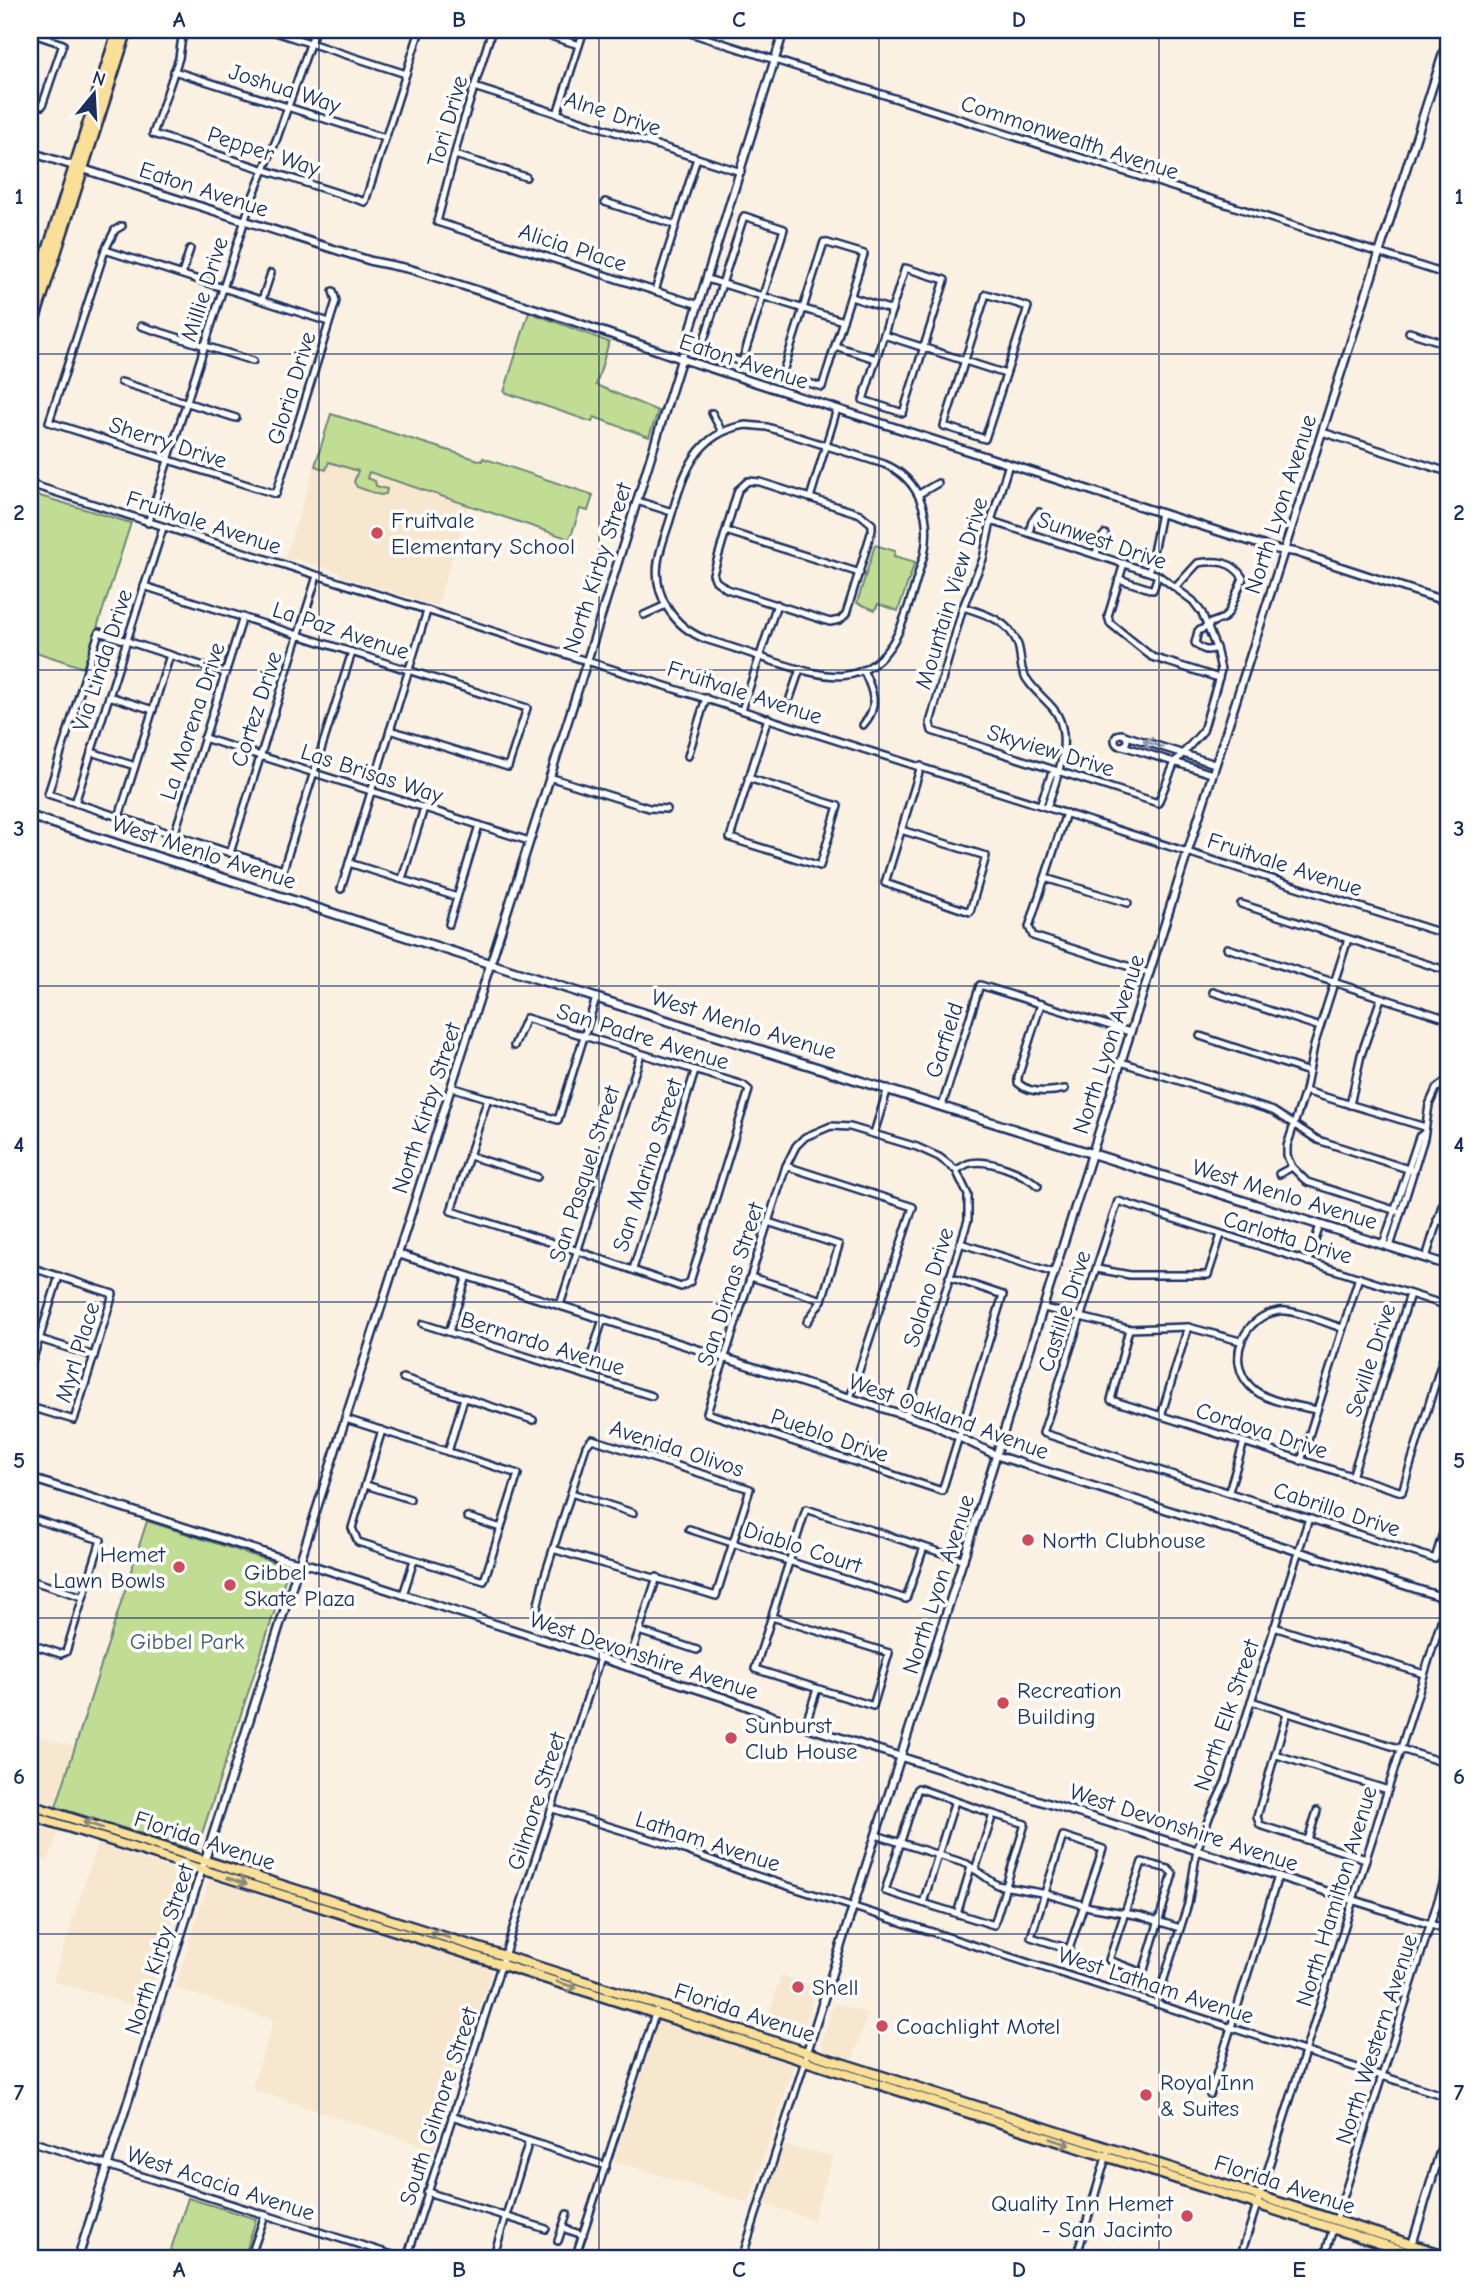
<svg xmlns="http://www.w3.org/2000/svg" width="1478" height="2288" viewBox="0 0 1478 2288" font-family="'Comic Neue',sans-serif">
  <rect width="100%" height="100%" fill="#faf1e3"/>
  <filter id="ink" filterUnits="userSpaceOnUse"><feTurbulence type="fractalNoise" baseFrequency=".0143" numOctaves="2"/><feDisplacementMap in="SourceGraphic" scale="14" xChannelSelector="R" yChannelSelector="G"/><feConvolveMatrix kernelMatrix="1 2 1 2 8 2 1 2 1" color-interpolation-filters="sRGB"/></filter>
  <g filter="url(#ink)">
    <g fill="#f7e7cf">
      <path d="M331 414 482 462 437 606 343 577 339 572 297 559H285Z"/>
      <path d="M30 1733 74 1747 56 1807 30 1799Z"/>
      <path d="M30 1823 58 1832 48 1862 30 1856Z"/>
      <path d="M97 1844 184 1873 186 1879 146 2010 53 1981Z"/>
      <path d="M209 1880 488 1967 491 1974 433 2149 251 2089 274 2020 175 1988Z"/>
      <path d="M781 1975 817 1987 801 2036 794 2040 764 2030Z"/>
      <path d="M834 2003 868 2013 853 2059 825 2050 821 2043Z"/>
      <path d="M658 2020 794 2063 749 2203 614 2161Z"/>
      <path d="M783 2145 833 2156 813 2220 764 2204Z"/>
    </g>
    <g fill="#c1dd94" stroke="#6e8679" stroke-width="2">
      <path d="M529 312 609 342 596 385 658 411 649 437 594 417 592 422 504 392Z"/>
      <path d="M331 414 482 461 483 458 593 495 588 511 580 509 570 539 369 472 367 478 375 481 376 486 387 489 386 494 380 495 357 487 354 482 358 471 329 462 326 470 315 466Z"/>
      <path d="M30 493 131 523 84 668 30 650Z"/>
      <path d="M875 545 895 551 894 556 915 562 898 611 878 604 875 610 857 603Z"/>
      <path d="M147 1521 289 1567 197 1849 194 1850 56 1807Z"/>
      <path d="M188 2198 256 2219 244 2258H168Z"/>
    </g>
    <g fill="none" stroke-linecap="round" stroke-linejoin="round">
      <defs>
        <g id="minor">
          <path d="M183 30 179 58 153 134 365 202 420 30"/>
          <path d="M269 30 406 74"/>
          <path d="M492 30 462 126 437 222 699 305"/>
          <path d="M531 30 579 45"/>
          <path d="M681 30 1448 275"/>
          <path d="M30 33 63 44 42 106 30 104"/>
          <path d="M1440 63 1448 65"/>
          <path d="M174 71 385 138"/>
          <path d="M474 87 741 172"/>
          <path d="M557 114 584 30"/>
          <path d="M455 155 526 177"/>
          <path d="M605 202 676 225"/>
          <path d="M744 216 784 229 742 362 701 349Z"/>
          <path d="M122 226 115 230 105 250 49 422 276 494 336 301 333 291"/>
          <path d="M824 242 864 254 822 387 782 375Z"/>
          <path d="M105 250 329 322"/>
          <path d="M905 268 945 280 903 413 863 400Z"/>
          <path d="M182 274 190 249"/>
          <path d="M707 279 843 321"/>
          <path d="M655 291 697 158"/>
          <path d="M986 294 1028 307 985 439 944 426Z"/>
          <path d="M851 297 892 310"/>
          <path d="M262 300 271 273"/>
          <path d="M141 326 253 361"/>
          <path d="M1409 332 1448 344"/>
          <path d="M884 335 1006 374"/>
          <path d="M835 346 876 359"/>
          <path d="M121 382 236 418"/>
          <path d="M712 413 722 432"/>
          <path d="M746 425 767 427 884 464C921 479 932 518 924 555 915 582 909 612 896 637 865 693 821 676 772 661 750 653 728 646 705 639 674 627 653 596 658 562 660 548 666 533 670 520 683 476 694 433 746 425Z"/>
          <path d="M1322 432 1448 472"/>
          <path d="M748 481 760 482 860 514 872 524V530L846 614 840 620 830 622 727 589 716 581 713 574 738 490Z"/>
          <path d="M30 484 1448 935"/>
          <path d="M919 494 938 483"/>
          <path d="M810 498 837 409"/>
          <path d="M637 501 672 512"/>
          <path d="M991 521 1158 575 1193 601 1202 613 1216 648 1221 670 1203 731 1175 762 1158 803 932 731 930 723 963 607 983 559 991 521 1009 464"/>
          <path d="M148 523 251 201 277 138 315 30"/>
          <path d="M726 531 860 573"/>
          <path d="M1029 533 1032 521 1039 512"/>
          <path d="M1096 554 1099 541 1105 534"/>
          <path d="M1124 563 1108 616 1110 623 1152 657 1219 678"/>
          <path d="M1149 572 1161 513"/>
          <path d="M1119 579 1153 590 1158 575"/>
          <path d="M144 586 527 708 508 767 390 730"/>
          <path d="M1176 587 1198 563C1216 560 1233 561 1243 578L1229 612 1224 618 1208 624"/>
          <path d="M963 607C986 614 1010 621 1018 645 1021 654 1020 664 1023 672 1028 685 1041 695 1050 705 1076 731 1058 777 1047 807"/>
          <path d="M644 615 666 605"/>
          <path d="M1209 626 1198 631 1195 643C1202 650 1207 652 1216 648"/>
          <path d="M225 673 99 632 48 794 283 870 352 652"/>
          <path d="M109 696 153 710"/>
          <path d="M790 698 800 669"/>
          <path d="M742 710 777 604"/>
          <path d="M863 725C880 707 873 690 863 670"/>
          <circle cx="1121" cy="740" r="6"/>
          <path d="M1124 735 1215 764"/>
          <path d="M204 738 529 841"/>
          <path d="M1123 746 1212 774"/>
          <path d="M91 752 135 766"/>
          <path d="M688 756 706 698"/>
          <path d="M549 777 649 808 667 809"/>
          <path d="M748 778 838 806 820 866 730 838 768 718"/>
          <path d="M75 803 163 528"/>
          <path d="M1040 805 1051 775 1057 772"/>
          <path d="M1066 813 1029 927 1033 936 1149 973"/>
          <path d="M119 817 170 655"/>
          <path d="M901 830 986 856 970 912 885 883 921 766"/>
          <path d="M174 835 243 617"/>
          <path d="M230 853 317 576"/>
          <path d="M349 863 457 897"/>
          <path d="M1045 878 1128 903"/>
          <path d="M402 879 424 808"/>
          <path d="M341 889 427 611"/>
          <path d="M1241 904 1448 971"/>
          <path d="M449 924 479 825"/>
          <path d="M1348 939 1314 1046 1305 1091 1287 1146V1156L1292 1167 1307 1182 1400 1212"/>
          <path d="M1227 948 1448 1019"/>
          <path d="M1213 992 1320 1027"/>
          <path d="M1041 1004 1018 1077V1083C1030 1094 1051 1092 1065 1089"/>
          <path d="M1200 1036 1309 1072"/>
          <path d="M1121 1062 1273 1111 1318 1140 1414 1171"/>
          <path d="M451 1087 558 1120 596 998"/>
          <path d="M1305 1091 1425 1127"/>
          <path d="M488 1098 451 1211 578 1251 681 1287 690 1282 749 1090 743 1085 526 1018 514 1046"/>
          <path d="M1350 1105 1361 1055 1381 998"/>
          <path d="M942 1106 980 985 1130 1032"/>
          <path d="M874 1133 888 1088"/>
          <path d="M470 1156 537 1177"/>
          <path d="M786 1166 913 1207 850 1398"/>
          <path d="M956 1170C961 1168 967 1163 971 1163 990 1159 1026 1174 1038 1186"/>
          <path d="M1279 1174 1292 1167"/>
          <path d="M1437 1220 1448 1224"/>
          <path d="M768 1222 839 1245 822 1300 807 1322"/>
          <path d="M960 1243 1054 1273"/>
          <path d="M1383 1245 1419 1137 1424 1133"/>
          <path d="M1390 1247 1424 1138 1429 1105 1436 1089 1448 1079"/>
          <path d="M1426 1258 1448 1186"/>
          <path d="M1308 1262 1320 1225"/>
          <path d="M30 1267 113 1294 74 1420 30 1407"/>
          <path d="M633 1269 695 1071"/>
          <path d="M1097 1269 1130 1275H1208L1221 1235"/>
          <path d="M751 1277 822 1300"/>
          <path d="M560 1305 641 1054"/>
          <path d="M1448 1306 1118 1201 1043 1433 1435 1559 1448 1517"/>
          <path d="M1044 1308 1129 1329 1188 1327 1240 1341"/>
          <path d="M423 1324 652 1396"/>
          <path d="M1129 1329 1111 1400 1402 1492 1448 1342"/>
          <path d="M449 1332 467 1276"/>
          <path d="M30 1336 94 1356"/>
          <path d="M30 1368 59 1276"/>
          <path d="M585 1375 603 1319"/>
          <path d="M403 1378 533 1420"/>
          <path d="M1316 1410C1296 1405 1265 1402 1250 1386 1225 1359 1244 1316 1279 1311 1294 1309 1326 1323 1342 1328"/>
          <path d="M906 1416 968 1220V1195L956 1170 939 1157 917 1147 850 1127 831 1126 805 1137 796 1146 786 1166 707 1413 942 1491 1003 1295 949 1277"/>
          <path d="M1161 1416 1188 1327"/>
          <path d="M346 1419 518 1474 484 1581 358 1542 352 1528 382 1430"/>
          <path d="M448 1452 464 1398"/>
          <path d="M1301 1461 1359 1277"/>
          <path d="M1352 1477 1410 1294"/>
          <path d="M366 1485 410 1499"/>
          <path d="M1229 1491 1244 1442"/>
          <path d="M571 1493 633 1513"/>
          <path d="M467 1517 501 1528"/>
          <path d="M30 1518 101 1540 66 1652 61 1654 30 1644"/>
          <path d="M689 1529 906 1599 924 1547"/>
          <path d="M30 1580 83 1597"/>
          <path d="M403 1595 414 1560"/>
          <path d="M536 1613 544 1578 586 1446 592 1439 750 1489 716 1596C662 1579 607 1566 553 1549"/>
          <path d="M772 1617 889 1653 873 1706 755 1669 806 1509 964 1560"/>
          <path d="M1274 1627 1424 1674"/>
          <path d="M639 1631 697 1650"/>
          <path d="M627 1667 657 1577"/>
          <path d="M1251 1701 1448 1764"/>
          <path d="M1287 1713 1257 1817 1260 1825 1366 1859"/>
          <path d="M805 1726 817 1689"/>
          <path d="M1277 1755 1388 1790"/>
          <path d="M955 1801 923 1903 885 1891 918 1788 993 1814"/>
          <path d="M553 1809 679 1848 741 1871 1448 2097"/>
          <path d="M876 1835 967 1864 997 1885 1047 1894 1090 1907 1141 1916 1180 1928"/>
          <path d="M1063 1836 1103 1849 1069 1949 1031 1937Z"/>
          <path d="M1308 1840 1317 1811"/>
          <path d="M1142 1862 1168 1869 1173 1874 1143 1973 1109 1960Z"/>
          <path d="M923 1903 994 1925 1025 1824 993 1814 975 1870"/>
          <path d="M957 1914 971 1867"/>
          <path d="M1156 2004 1188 1904 1197 1850 1210 1815 1226 1781 1309 1518"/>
          <path d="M1210 2095 1278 1876"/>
          <path d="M452 2116 606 2166"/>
          <path d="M30 2141 402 2258"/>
          <path d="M427 2192 546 2229"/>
          <path d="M1336 2220 1448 1869"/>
          <path d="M562 2228 583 2235"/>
          <path d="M558 2241 567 2214"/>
          <path d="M250 2258 265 2215"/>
          <path d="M407 2258 600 1658"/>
          <path d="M493 2258 529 2141"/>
          <path d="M575 2258 656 2011"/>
          <path d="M742 2258 805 2061"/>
          <path d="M1076 2258 1107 2154"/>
          <path d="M1240 2258 1448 1599"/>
          <path d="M1324 2258 1333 2228"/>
        </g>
        <g id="tertiary">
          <path d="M30 152 371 261 410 269 552 314 682 359 1167 515 1274 549 1295 552 1448 602"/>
          <path d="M398 1254 932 1424 998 1456 1448 1599"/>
          <path d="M30 1478 284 1559 311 1565 725 1698 775 1717 1448 1930"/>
          <path d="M806 2055 1188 851 1448 38"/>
          <path d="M78 2258 587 661 784 30"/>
          <path d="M1408 2258 1448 2126"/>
        </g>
        <path id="secondary" d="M30 816 665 1020 1448 1265"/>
        <g id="primary">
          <path d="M30 1805 1448 2256"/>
          <path d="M30 1815 1426 2258"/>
        </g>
        <g id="trunk">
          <path d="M30 306 118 30"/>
          <path d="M30 333 127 30"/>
        </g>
      </defs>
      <use href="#minor" stroke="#1b2f5e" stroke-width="10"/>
      <use href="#tertiary" stroke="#1b2f5e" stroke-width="11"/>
      <use href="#secondary" stroke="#1b2f5e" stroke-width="12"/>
      <use href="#primary" stroke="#1b2f5e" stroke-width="13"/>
      <use href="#trunk" stroke="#1b2f5e" stroke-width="14"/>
      <use href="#minor" stroke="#fff" stroke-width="5"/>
      <use href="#tertiary" stroke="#fff" stroke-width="6"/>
      <use href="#secondary" stroke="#fff" stroke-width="7"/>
      <use href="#primary" stroke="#fadf96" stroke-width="8"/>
      <use href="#trunk" stroke="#fadf96" stroke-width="9"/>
    </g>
    <defs><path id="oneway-shaft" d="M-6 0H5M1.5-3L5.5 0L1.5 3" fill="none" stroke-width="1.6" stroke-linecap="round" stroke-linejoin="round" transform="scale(1.75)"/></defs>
    <use stroke="#8d97ae" href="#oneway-shaft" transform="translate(1153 744) rotate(-162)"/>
    <g stroke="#8a877a">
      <use href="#oneway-shaft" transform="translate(93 1825) rotate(-162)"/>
      <use href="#oneway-shaft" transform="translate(237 1881) rotate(18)"/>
      <use href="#oneway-shaft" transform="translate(440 1935) rotate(-162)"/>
      <use href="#oneway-shaft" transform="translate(567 1985) rotate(18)"/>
      <use href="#oneway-shaft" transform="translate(1060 2142) rotate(18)"/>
    </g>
  </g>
  <path fill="none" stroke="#1b2f5e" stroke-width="2" stroke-opacity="0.55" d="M319 30V2258M599 30V2258M879 30V2258M1159 30V2258M30 354H1448M30 670H1448M30 986H1448M30 1302H1448M30 1618H1448M30 1934H1448"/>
  <g fill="#d1495b" stroke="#fff" stroke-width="2.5">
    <circle cx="377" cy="533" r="7"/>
    <circle cx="1028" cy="1540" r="7"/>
    <circle cx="179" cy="1567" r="7"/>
    <circle cx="230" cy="1585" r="7"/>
    <circle cx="1003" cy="1703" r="7"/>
    <circle cx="731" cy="1738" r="7"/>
    <circle cx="798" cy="1987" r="7"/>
    <circle cx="882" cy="2026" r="7"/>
    <circle cx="1146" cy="2095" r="7"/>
    <circle cx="1187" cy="2216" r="7"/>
  </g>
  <g text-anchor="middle" stroke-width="7" stroke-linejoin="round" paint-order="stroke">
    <g font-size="23" fill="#1b2f5e" stroke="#fff">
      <text transform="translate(285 88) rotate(18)" y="8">Joshua Way</text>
      <text transform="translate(613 113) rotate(18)" y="8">Alne Drive</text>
      <text transform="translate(447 121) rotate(-74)" y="8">Tori Drive</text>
      <text transform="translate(1070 137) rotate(18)" y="8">Commonwealth Avenue</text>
      <text transform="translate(264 151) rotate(18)" y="8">Pepper Way</text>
      <text transform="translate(204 189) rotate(18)" y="8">Eaton Avenue</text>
      <text transform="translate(573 247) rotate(18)" y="8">Alicia Place</text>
      <text transform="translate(204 289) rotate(-72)" y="8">Millie Drive</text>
      <text transform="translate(744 361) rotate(18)" y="8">Eaton Avenue</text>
      <text transform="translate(291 388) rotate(-73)" y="8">Gloria Drive</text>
      <text transform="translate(168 442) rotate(18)" y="8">Sherry Drive</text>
      <text transform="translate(1280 504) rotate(-72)" y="8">North Lyon Avenue</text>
      <text transform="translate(204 522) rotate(18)" y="8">Fruitvale Avenue</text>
      <text transform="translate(1102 540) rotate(19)" y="8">Sunwest Drive</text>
      <text transform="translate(597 568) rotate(-72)" y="8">North Kirby Street</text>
      <text transform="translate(951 593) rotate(-73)" y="8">Mountain View Drive</text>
      <text transform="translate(341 630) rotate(18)" y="8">La Paz Avenue</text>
      <text transform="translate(102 660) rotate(-72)" y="8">Via Linda Drive</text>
      <text transform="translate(745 692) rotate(18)" y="8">Fruitvale Avenue</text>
      <text transform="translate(256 709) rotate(-72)" y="8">Cortez Drive</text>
      <text transform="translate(192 721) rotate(-72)" y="8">La Morena Drive</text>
      <text transform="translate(1051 750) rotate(17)" y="8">Skyview Drive</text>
      <text transform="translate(372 773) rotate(18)" y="8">Las Brisas Way</text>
      <text transform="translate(204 852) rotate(18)" y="8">West Menlo Avenue</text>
      <text transform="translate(1285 864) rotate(18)" y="8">Fruitvale Avenue</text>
      <text transform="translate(744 1024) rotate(17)" y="8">West Menlo Avenue</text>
      <text transform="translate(643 1036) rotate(17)" y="8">San Padre Avenue</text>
      <text transform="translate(944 1040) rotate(-72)" y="8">Garfield</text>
      <text transform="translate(1108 1044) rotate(-72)" y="8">North Lyon Avenue</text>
      <text transform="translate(426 1108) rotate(-72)" y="8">North Kirby Street</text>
      <text transform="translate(647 1165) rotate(-72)" y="8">San Marino Street</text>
      <text transform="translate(584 1174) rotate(-72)" y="8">San Pasquel Street</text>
      <text transform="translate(1285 1194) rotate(17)" y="8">West Menlo Avenue</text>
      <text transform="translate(1288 1237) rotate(17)" y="8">Carlotta Drive</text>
      <text transform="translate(730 1284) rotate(-72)" y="8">San Dimas Street</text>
      <text transform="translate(928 1287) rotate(-73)" y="8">Solano Drive</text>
      <text transform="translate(1064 1311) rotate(-72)" y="8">Castille Drive</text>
      <text transform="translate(543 1343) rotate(17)" y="8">Bernardo Avenue</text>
      <text transform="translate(77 1352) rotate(-73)" y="8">Myrl Place</text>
      <text transform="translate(1370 1360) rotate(-72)" y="8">Seville Drive</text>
      <text transform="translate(949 1416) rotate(20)" y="8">West Oakland Avenue</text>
      <text transform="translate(1262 1430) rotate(18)" y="8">Cordova Drive</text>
      <text transform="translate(830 1435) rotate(19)" y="8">Pueblo Drive</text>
      <text transform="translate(677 1448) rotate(18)" y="8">Avenida Olivos</text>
      <text transform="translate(1337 1509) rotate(18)" y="8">Cabrillo Drive</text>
      <text transform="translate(803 1547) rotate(18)" y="8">Diablo Court</text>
      <text transform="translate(938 1584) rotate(-72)" y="8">North Lyon Avenue</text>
      <text transform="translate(644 1655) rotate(18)" y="8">West Devonshire Avenue</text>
      <text transform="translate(1226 1715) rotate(-71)" y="8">North Elk Street</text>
      <text transform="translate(536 1801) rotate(-72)" y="8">Gilmore Street</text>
      <text transform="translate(1184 1827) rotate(18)" y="8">West Devonshire Avenue</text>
      <text transform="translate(205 1840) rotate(18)" y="8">Florida Avenue</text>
      <text transform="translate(708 1841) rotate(18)" y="8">Latham Avenue</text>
      <text transform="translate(1336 1896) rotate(-73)" y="8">North Hamilton Avenue</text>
      <text transform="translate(159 1949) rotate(-72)" y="8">North Kirby Street</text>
      <text transform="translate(1156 1985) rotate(18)" y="8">West Latham Avenue</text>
      <text transform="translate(745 2012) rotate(18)" y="8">Florida Avenue</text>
      <text transform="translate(1376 2039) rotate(-72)" y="8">North Western Avenue</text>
      <text transform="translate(438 2106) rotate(-72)" y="8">South Gilmore Street</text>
      <text transform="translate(221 2183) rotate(18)" y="8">West Acacia Avenue</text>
      <text transform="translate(1285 2184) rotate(18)" y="8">Florida Avenue</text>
    </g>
    <g font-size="23" fill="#1b2f5e" stroke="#fff" text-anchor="start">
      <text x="391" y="528">Fruitvale<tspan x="391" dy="26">Elementary School</tspan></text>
      <text x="1042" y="1548">North Clubhouse</text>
      <text x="165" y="1562" text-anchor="end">Hemet<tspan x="165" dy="26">Lawn Bowls</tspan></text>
      <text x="244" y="1580">Gibbel<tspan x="244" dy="26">Skate Plaza</tspan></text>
      <text x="1017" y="1698">Recreation<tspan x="1017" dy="26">Building</tspan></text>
      <text x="745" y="1733">Sunburst<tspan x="745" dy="26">Club House</tspan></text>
      <text x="812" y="1995">Shell</text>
      <text x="896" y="2034">Coachlight Motel</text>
      <text x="1160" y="2090">Royal Inn<tspan x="1160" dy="26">&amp; Suites</tspan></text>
      <text x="1173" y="2211" text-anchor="end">Quality Inn Hemet<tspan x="1173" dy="26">- San Jacinto</tspan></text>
    </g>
    <g font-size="23" fill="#445a6c" stroke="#fff">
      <text x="187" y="1649">Gibbel Park</text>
    </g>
  </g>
  <rect width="1478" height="2288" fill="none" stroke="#fff" stroke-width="77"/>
  <g transform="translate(94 94) rotate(18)" stroke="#ffffff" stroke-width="5" paint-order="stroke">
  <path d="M0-5L12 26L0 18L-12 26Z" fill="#1b2f5e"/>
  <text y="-10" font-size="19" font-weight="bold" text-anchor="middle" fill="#1b2f5e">N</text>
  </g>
  <rect x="38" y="38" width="1402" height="2212" fill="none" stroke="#1b2f5e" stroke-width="2.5"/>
  <g font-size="23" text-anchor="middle" font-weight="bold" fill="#1b2f5e">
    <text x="179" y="27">A</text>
    <text x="459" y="27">B</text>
    <text x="739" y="27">C</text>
    <text x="1019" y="27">D</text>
    <text x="1299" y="27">E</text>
    <text x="19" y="204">1</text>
    <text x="1459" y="204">1</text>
    <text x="19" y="520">2</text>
    <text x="1459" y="520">2</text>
    <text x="19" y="836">3</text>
    <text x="1459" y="836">3</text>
    <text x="19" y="1152">4</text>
    <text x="1459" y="1152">4</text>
    <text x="19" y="1468">5</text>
    <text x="1459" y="1468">5</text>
    <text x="19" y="1784">6</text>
    <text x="1459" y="1784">6</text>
    <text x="19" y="2100">7</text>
    <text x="1459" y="2100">7</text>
    <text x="179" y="2277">A</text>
    <text x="459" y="2277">B</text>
    <text x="739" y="2277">C</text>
    <text x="1019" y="2277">D</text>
    <text x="1299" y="2277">E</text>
  </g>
</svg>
